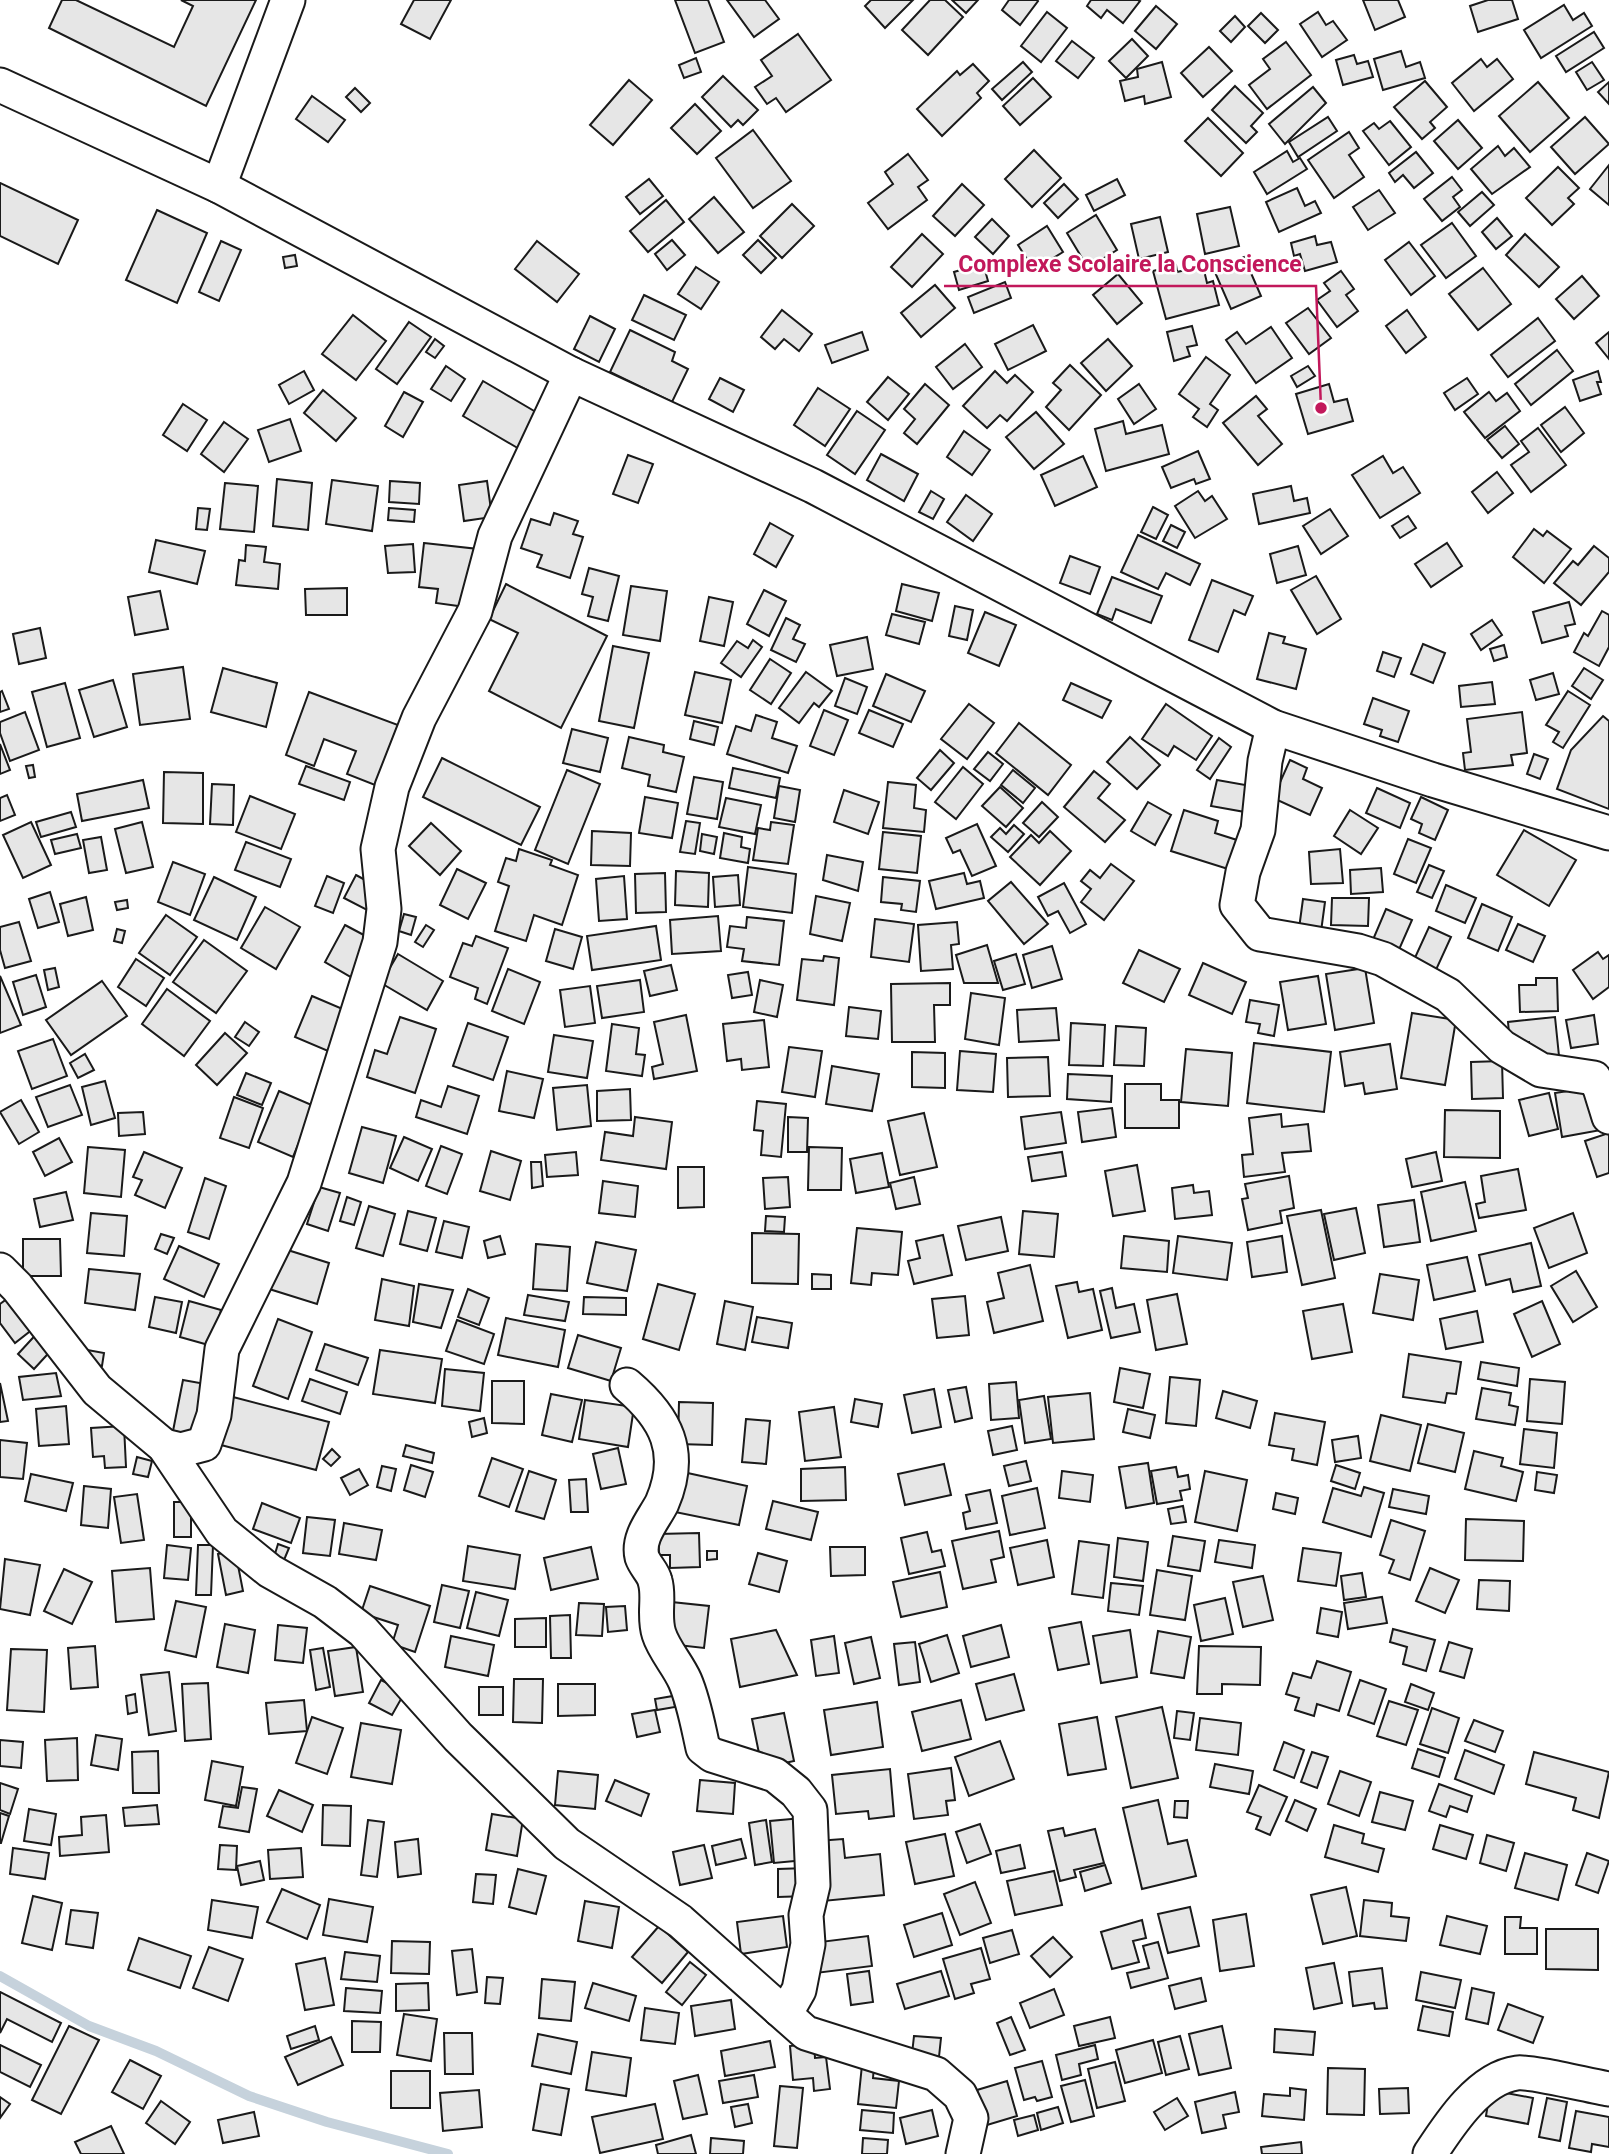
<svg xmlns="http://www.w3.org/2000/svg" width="1609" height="2154" viewBox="0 0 1609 2154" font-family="Roboto,sans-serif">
  <rect width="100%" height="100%" fill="#fff"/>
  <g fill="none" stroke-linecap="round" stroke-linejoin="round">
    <path stroke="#c6d2dc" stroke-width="10" d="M0 1976 89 2026 156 2051 249 2096 327 2122 448 2154"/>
  </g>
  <g fill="#e6e6e6" stroke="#1a1a1a" stroke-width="2">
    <path d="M62 0H76L174 47 193 6 181 0H256L206 106 49 28Z"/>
    <path d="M414 0H451L430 39 401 24Z"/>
    <path d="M675 0H708L724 42 695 53Z"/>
    <path d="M727 0H765L779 19 754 37Z"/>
    <path d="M871 0H913L885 28 865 6Z"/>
    <path d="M930 0H945L963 17 928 55 902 30Z"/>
    <path d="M952 0H978L966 13Z"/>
    <path d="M1009 0H1037L1038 1 1020 25 1002 10Z"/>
    <path d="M1091 0H1138L1140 1 1123 23 1107 10 1101 18 1087 6Z"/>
    <path d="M1363 0H1398L1405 17 1375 30Z"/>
    <path d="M1488 0H1512L1518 19 1478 32 1470 6Z"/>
    <path d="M1564 5 1573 20 1584 13 1592 26 1541 58 1524 30Z"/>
    <path d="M1156 6 1177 24 1156 49 1135 31Z"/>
    <path d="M1047 12 1067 28 1041 62 1021 46Z"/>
    <path d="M1318 12 1326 25 1333 21 1347 40 1322 57 1300 24Z"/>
    <path d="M1261 13 1278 30 1265 43 1248 26Z"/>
    <path d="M1235 16 1245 27 1231 42 1220 31Z"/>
    <path d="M1594 32 1604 48 1566 72 1556 56Z"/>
    <path d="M798 34 831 80 786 112 776 98 767 104 755 87 772 76 761 60Z"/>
    <path d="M1132 39 1148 56 1126 78 1109 61Z"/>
    <path d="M1072 41 1094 58 1078 78 1056 61Z"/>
    <path d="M1286 42 1311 75 1267 109 1249 85 1270 69 1263 59Z"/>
    <path d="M1209 47 1232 71 1203 97 1181 73Z"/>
    <path d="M1401 51 1406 67 1420 62 1425 78 1383 90 1374 59Z"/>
    <path d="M1354 55 1357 64 1368 61 1373 77 1343 85 1336 60Z"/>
    <path d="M696 58 701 72 684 78 679 65Z"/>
    <path d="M1481 59 1487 67 1497 59 1513 79 1474 111 1452 83Z"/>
    <path d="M1023 62 1032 72 1002 100 992 89Z"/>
    <path d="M1162 62 1171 97 1145 104 1144 96 1125 101 1120 81 1138 77 1137 69Z"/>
    <path d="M1592 62 1604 80 1587 90 1576 72Z"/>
    <path d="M973 64 989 81 977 93 981 98 942 136 917 109 957 71 960 75Z"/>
    <path d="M723 76 758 110 743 125 738 120 731 127 702 97Z"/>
    <path d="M1033 78 1051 97 1020 125 1003 106Z"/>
    <path d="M629 80 652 100 613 145 590 125Z"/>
    <path d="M1425 81 1447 107 1430 122 1435 128 1422 139 1394 107Z"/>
    <path d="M1538 82 1569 118 1530 152 1499 116Z"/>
    <path d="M1609 82V104L1598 92Z"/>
    <path d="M1235 86 1263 113 1251 126 1257 132 1246 143 1212 110Z"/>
    <path d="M1313 87 1326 103 1285 144 1269 124Z"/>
    <path d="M355 88 370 103 361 112 346 97Z"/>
    <path d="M312 96 345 120 328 142 296 119Z"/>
    <path d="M695 104 721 131 697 154 671 128Z"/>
    <path d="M1328 117 1337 131 1298 157 1289 142Z"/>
    <path d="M1585 117 1609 144 1575 174 1551 147Z"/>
    <path d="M1208 118 1243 153 1221 176 1185 141Z"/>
    <path d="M1458 120 1482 148 1458 169 1434 141Z"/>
    <path d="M1390 121 1411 147 1389 165 1363 131 1374 123 1379 129Z"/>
    <path d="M753 130 791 181 753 208 716 158Z"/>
    <path d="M1349 132 1359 148 1349 155 1364 177 1334 198 1308 160Z"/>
    <path d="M1498 146 1505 156 1514 148 1530 167 1492 194 1471 169Z"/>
    <path d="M1034 150 1061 178 1032 207 1005 179Z"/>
    <path d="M1287 151 1293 162 1300 158 1307 169 1267 194 1254 172Z"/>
    <path d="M1416 152 1433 173 1414 188 1403 175 1395 182 1389 173Z"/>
    <path d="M908 154 928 180 918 187 927 200 888 229 868 203 893 184 885 172Z"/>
    <path d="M1609 165V205L1590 189Z"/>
    <path d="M1558 167 1579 188 1568 198 1574 204 1552 225 1526 198Z"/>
    <path d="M1452 177 1462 190 1453 197 1460 207 1442 221 1424 199Z"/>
    <path d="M649 179 663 196 640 214 626 197Z"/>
    <path d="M1117 179 1125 195 1094 211 1086 195Z"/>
    <path d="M0 183 78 220 58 264 0 236Z"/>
    <path d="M962 184 984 205 955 236 933 216Z"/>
    <path d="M1064 184 1078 199 1058 218 1044 203Z"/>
    <path d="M1297 188 1305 206 1315 201 1321 213 1279 232 1266 202Z"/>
    <path d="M1379 190 1395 213 1368 230 1353 207Z"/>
    <path d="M1482 192 1494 205 1470 226 1458 212Z"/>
    <path d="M714 197 744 232 718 253 689 219Z"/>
    <path d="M666 200 684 222 648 252 630 231Z"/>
    <path d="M792 204 814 226 782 258 760 236Z"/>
    <path d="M1230 207 1239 246 1205 254 1197 214Z"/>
    <path d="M157 210 207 233 177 303 126 280Z"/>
    <path d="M1096 215 1117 250 1088 268 1067 233Z"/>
    <path d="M1160 217 1168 252 1139 259 1131 224Z"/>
    <path d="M1497 218 1512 236 1496 249 1482 232Z"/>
    <path d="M992 219 1009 236 993 254 975 237Z"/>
    <path d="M1452 223 1476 256 1446 278 1421 245Z"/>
    <path d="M1047 226 1063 252 1034 270 1018 245Z"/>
    <path d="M922 234 943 254 912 287 891 267Z"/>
    <path d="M1525 234 1559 267 1539 287 1506 255Z"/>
    <path d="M1315 236 1317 245 1331 242 1337 262 1305 271 1300 254 1294 256 1291 243Z"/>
    <path d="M672 240 685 255 667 270 655 254Z"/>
    <path d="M758 240 776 258 761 273 743 255Z"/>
    <path d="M221 241 241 250 219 301 199 292Z"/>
    <path d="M537 241 579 274 557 302 515 269Z"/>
    <path d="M1409 242 1435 276 1411 295 1385 260Z"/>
    <path d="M295 255 297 266 285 268 283 257Z"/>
    <path d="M1244 257 1261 296 1231 309 1214 270Z"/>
    <path d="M983 263 988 281 959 290 954 272Z"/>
    <path d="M1176 265 1177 272 1203 266 1207 283 1213 281 1219 305 1166 319 1153 271Z"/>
    <path d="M696 267 719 282 701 309 678 294Z"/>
    <path d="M1483 268 1511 304 1478 330 1449 294Z"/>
    <path d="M1341 271 1354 289 1346 295 1358 311 1337 327 1317 300 1330 291 1324 283Z"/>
    <path d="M1118 274 1142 303 1117 324 1093 295Z"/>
    <path d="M1582 276 1599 296 1574 319 1556 299Z"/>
    <path d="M1005 282 1011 298 974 313 968 297Z"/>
    <path d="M935 285 955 308 921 337 901 313Z"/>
    <path d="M644 295 686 315 674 340 632 320Z"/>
    <path d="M1308 308 1331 338 1309 354 1286 323Z"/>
    <path d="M782 310 812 334 799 351 784 339 775 349 761 337Z"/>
    <path d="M1407 310 1426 337 1406 353 1386 326Z"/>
    <path d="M353 315 386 341 356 380 322 354Z"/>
    <path d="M590 316 615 329 599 362 574 349Z"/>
    <path d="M1538 318 1555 341 1508 377 1491 355Z"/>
    <path d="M409 322 431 337 397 384 376 369Z"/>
    <path d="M1033 325 1046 351 1008 370 995 344Z"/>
    <path d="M1192 326 1197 345 1187 347 1190 356 1174 361 1167 332Z"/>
    <path d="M1271 327 1292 358 1256 383 1226 340 1237 332 1246 344Z"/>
    <path d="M630 330 675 352 672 361 688 369 672 402 610 372Z"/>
    <path d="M862 332 868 350 832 363 825 345Z"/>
    <path d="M1609 332V359L1596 343Z"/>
    <path d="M435 339 444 346 435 358 426 352Z"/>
    <path d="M1108 339 1132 366 1106 391 1081 363Z"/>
    <path d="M965 344 982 367 953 389 936 367Z"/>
    <path d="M1557 350 1573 371 1531 405 1515 384Z"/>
    <path d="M1206 357 1230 375 1210 404 1218 410 1207 427 1193 417 1199 409 1179 394Z"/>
    <path d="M1070 365 1101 395 1069 430 1046 407 1061 390 1053 383Z"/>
    <path d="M446 366 465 379 451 401 431 389Z"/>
    <path d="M1308 366 1315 376 1297 387 1291 376Z"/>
    <path d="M304 371 314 390 289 404 279 385Z"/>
    <path d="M995 371 1007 383 1015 375 1033 392 1007 421 1000 415 987 428 963 406Z"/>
    <path d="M1598 371 1601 382H1597L1601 394 1580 401 1573 380Z"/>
    <path d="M888 377 909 394 888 420 867 402Z"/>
    <path d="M720 378 744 390 733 412 709 399Z"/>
    <path d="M1467 378 1478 394 1455 410 1444 393Z"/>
    <path d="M483 381 541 415 521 450 463 416Z"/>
    <path d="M925 384 949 405 917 444 904 433 915 419 904 409Z"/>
    <path d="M1139 384 1156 409 1134 424 1118 399Z"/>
    <path d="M1329 384 1334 402 1347 399 1353 421 1308 434 1296 394Z"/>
    <path d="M818 388 850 409 825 446 794 425Z"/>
    <path d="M323 390 356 418 336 441 304 413Z"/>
    <path d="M404 392 423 402 403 437 385 426Z"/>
    <path d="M1489 392 1496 401 1507 393 1520 411 1485 438 1464 412Z"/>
    <path d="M1256 396 1267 409 1258 416 1282 444 1258 465 1223 423Z"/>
    <path d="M183 404 207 420 187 451 163 435Z"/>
    <path d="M1565 407 1584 433 1561 452 1541 425Z"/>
    <path d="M857 411 885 430 855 474 827 455Z"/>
    <path d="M1036 412 1064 444 1034 469 1006 437Z"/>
    <path d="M290 419 301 451 269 462 258 430Z"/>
    <path d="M1123 421 1126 434 1162 425 1169 454 1106 471 1095 429Z"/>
    <path d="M224 422 248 439 224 472 201 454Z"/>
    <path d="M1505 426 1519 444 1502 458 1487 440Z"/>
    <path d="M1538 428 1566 465 1531 492 1511 465 1529 452 1521 441Z"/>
    <path d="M964 431 990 450 972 475 947 457Z"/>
    <path d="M1198 451 1210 479 1196 484 1194 479 1171 488 1162 467Z"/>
    <path d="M881 454 918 474 904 501 867 480Z"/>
    <path d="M628 455 653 464 638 503 613 494Z"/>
    <path d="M1083 456 1097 487 1055 506 1041 475Z"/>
    <path d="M1383 456 1393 473 1403 467 1420 493 1380 518 1352 475Z"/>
    <path d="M1497 472 1513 493 1488 513 1472 492Z"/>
    <path d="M277 479 312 483 308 530 273 526Z"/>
    <path d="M332 480 378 486 372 531 326 524Z"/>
    <path d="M390 481 420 483 419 504 389 502Z"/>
    <path d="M487 481 492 517 464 521 459 485Z"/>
    <path d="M225 483 258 486 254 532 220 529Z"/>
    <path d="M1291 486 1294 501 1307 498 1310 513 1259 524 1253 494Z"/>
    <path d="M931 491 944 499 933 519 919 512Z"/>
    <path d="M1198 491 1205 501 1212 496 1227 519 1195 538 1175 506Z"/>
    <path d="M966 495 992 514 973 541 947 522Z"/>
    <path d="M1153 507 1168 515 1156 539 1141 532Z"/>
    <path d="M198 508 210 509 207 530 196 529Z"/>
    <path d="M389 508 415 510 414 522 388 520Z"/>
    <path d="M1330 509 1348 536 1321 554 1303 526Z"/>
    <path d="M554 513 578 521 573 534 583 537 570 578 537 567 542 555 521 548 531 519 550 525Z"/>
    <path d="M1408 516 1416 528 1400 538 1392 526Z"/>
    <path d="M770 523 793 536 776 567 754 554Z"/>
    <path d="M1171 525 1185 532 1177 548 1163 541Z"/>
    <path d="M1534 529 1543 536 1547 531 1571 549 1544 583 1513 557Z"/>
    <path d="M1138 535 1200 564 1190 585 1166 573 1158 589 1121 572Z"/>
    <path d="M156 540 205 551 197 584 149 572Z"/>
    <path d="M424 543 478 549 473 608 436 603 438 589 419 587Z"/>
    <path d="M1447 543 1462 566 1431 587 1415 564Z"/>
    <path d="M413 544 415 572 388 573 385 546Z"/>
    <path d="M246 545 266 547 264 562 280 564 278 589 236 585 239 560 245 561Z"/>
    <path d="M1298 546 1306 575 1277 583 1270 554Z"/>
    <path d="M1594 546 1609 558V572L1581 605 1554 583 1573 561 1578 565Z"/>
    <path d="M1070 556 1100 567 1090 594 1060 583Z"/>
    <path d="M589 568 619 576 608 621 588 616 593 597 582 594Z"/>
    <path d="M1316 576 1341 619 1317 634 1291 590Z"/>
    <path d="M1112 577 1162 596 1151 623 1116 609 1112 620 1097 614Z"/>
    <path d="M1212 580 1253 596 1245 615 1234 610 1218 652 1189 640Z"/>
    <path d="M506 584 607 636 561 728 489 691 518 633 489 619Z"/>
    <path d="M902 584 939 593 932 621 896 611Z"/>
    <path d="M631 586 667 591 660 641 623 635Z"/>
    <path d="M347 588V615H306L305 589Z"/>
    <path d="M764 590 786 601 769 636 747 624Z"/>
    <path d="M160 591 168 629 135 635 128 597Z"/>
    <path d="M709 597 733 602 724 646 700 641Z"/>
    <path d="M1569 602 1575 624 1565 626 1568 636 1542 643 1533 612Z"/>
    <path d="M955 606 973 610 967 640 949 636Z"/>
    <path d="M1602 611 1609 615V647L1599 666 1574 652 1584 633 1588 636Z"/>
    <path d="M985 612 1016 625 999 666 968 653Z"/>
    <path d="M892 614 925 622 919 644 886 635Z"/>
    <path d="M786 618 800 625 793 639 805 644 796 662 771 650Z"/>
    <path d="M1492 620 1502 635 1481 650 1471 634Z"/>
    <path d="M40 628 46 658 19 664 13 634Z"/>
    <path d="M1269 633 1285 637 1283 643 1306 649 1296 689 1257 679Z"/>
    <path d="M867 637 873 669 837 676 830 645Z"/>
    <path d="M753 640 762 647 741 677 721 663 737 641 748 648Z"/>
    <path d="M1423 644 1445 653 1433 683 1411 674Z"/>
    <path d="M1504 645 1507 657 1494 661 1490 649Z"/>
    <path d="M613 646 649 653 634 728 599 721Z"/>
    <path d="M1383 652 1401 658 1394 677 1377 671Z"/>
    <path d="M770 659 791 673 771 704 750 690Z"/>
    <path d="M183 667 190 719 140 725 133 674Z"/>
    <path d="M223 668 277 683 266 727 211 712Z"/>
    <path d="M1584 668 1603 680 1591 699 1572 686Z"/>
    <path d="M695 672 731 680 722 723 685 715Z"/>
    <path d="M806 672 832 691 819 707 814 703 799 723 779 708Z"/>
    <path d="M1553 673 1559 694 1536 700 1530 680Z"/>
    <path d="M886 674 925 691 911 722 873 706Z"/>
    <path d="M845 678 867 687 857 714 835 706Z"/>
    <path d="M113 680 127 727 94 737 79 690Z"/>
    <path d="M1492 682 1495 704 1461 707 1459 686Z"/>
    <path d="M65 683 80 738 47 747 32 692Z"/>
    <path d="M1071 683 1111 701 1102 718 1063 700Z"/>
    <path d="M2 691 9 709 0 712V692Z"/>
    <path d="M1568 691 1590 705 1563 748 1553 742 1559 732 1546 725Z"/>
    <path d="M309 692 398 725 375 785 347 774 356 751 324 739 314 766 286 755Z"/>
    <path d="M1373 698 1409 711 1398 742 1380 736 1382 730 1364 724Z"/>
    <path d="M969 704 994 723 967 759 941 739Z"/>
    <path d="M1166 704 1212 736 1196 760 1174 746 1168 756 1142 739Z"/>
    <path d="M824 710 848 720 834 755 810 746Z"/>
    <path d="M869 710 903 724 893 747 859 733Z"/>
    <path d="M25 712 39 750 10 761 0 733V722Z"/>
    <path d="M1522 712 1527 753 1511 755 1513 765 1465 770 1463 753 1471 752 1467 719Z"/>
    <path d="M756 715 777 722 772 738 797 746 788 773 727 754 736 726 751 731Z"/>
    <path d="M1603 716 1609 721V809L1557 789 1571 750Z"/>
    <path d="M694 721 718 727 714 745 690 739Z"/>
    <path d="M1019 723 1071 765 1048 795 996 753Z"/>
    <path d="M572 729 608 738 600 772 563 763Z"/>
    <path d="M629 737 664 745 663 752 684 757 676 792 648 786 650 775 622 768Z"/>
    <path d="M1130 737 1160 765 1137 789 1107 762Z"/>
    <path d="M1219 738 1231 747 1210 779 1197 770Z"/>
    <path d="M0 744 10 770 0 774Z"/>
    <path d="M940 750 954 763 931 790 917 778Z"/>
    <path d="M988 752 1003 764 990 781 974 769Z"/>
    <path d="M1534 754 1548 759 1540 779 1527 774Z"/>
    <path d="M442 758 540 807 521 845 423 797Z"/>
    <path d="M1290 760 1307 768 1303 779 1322 788 1310 815 1273 798Z"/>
    <path d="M33 765 35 777 29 778 26 766Z"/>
    <path d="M306 766 350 782 344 800 299 784Z"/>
    <path d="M963 767 983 784 956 819 935 802Z"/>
    <path d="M733 768 780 778 776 798 729 788Z"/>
    <path d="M567 770 600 784 568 864 535 850Z"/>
    <path d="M1013 770 1035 788 1023 803 1001 785Z"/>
    <path d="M1094 771 1110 784 1098 798 1125 820 1105 842 1064 807Z"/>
    <path d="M164 772 203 773V824L163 823Z"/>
    <path d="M694 777 723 782 717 819 687 814Z"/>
    <path d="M143 780 149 808 82 821 77 794Z"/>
    <path d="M1217 780 1251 786 1245 812 1211 806Z"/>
    <path d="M888 782 916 785 914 808 926 810 924 832 883 828Z"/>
    <path d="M212 784 234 785 233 825 210 824Z"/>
    <path d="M779 786 800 790 795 822 774 818Z"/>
    <path d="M1000 787 1023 808 1006 827 982 806Z"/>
    <path d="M1377 788 1410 803 1400 828 1366 813Z"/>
    <path d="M844 790 879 802 868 834 834 822Z"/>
    <path d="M7 795 15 815 0 821V798Z"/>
    <path d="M250 796 295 814 281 849 236 832Z"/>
    <path d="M645 797 678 803 672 838 639 833Z"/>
    <path d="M1421 797 1448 810 1435 840 1419 833 1422 824 1411 819Z"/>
    <path d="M726 798 761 805 755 834 719 827Z"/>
    <path d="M1042 802 1058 817 1039 837 1023 823Z"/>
    <path d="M1148 802 1171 815 1155 845 1131 831Z"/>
    <path d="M1184 810 1218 821 1215 833 1237 840 1228 869 1171 851Z"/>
    <path d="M1350 810 1378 828 1361 854 1334 836Z"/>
    <path d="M71 812 76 827 41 837 36 822Z"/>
    <path d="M686 821 700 823 695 854 680 852Z"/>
    <path d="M31 822 51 865 23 878 3 835Z"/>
    <path d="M142 822 153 867 126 873 115 829Z"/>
    <path d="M771 822 794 825 788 864 753 860 758 828 770 830Z"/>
    <path d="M431 823 461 851 440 875 409 846Z"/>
    <path d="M977 824 996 866 972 876 960 850 953 853 946 838Z"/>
    <path d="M1014 825 1024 834 1008 852 991 837 1000 828 1006 834Z"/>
    <path d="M1524 830 1576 860 1549 906 1497 875Z"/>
    <path d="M592 831 631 833 630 866 591 865Z"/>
    <path d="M1050 831 1071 851 1040 885 1010 857 1031 835 1039 843Z"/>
    <path d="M883 832 921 836 917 873 879 869Z"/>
    <path d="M724 833 742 837 741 847 750 849 748 863 720 858Z"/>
    <path d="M77 834 81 848 55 854 51 840Z"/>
    <path d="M702 834 717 837 714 854 700 851Z"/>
    <path d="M101 837 107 870 89 873 83 840Z"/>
    <path d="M1408 839 1431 848 1416 883 1394 874Z"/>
    <path d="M246 842 291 859 280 887 235 870Z"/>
    <path d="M519 849 552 860 550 865 578 875 562 925 534 915 526 941 495 931 509 886 498 882 506 858 516 861Z"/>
    <path d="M1340 849 1343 883 1311 884 1309 852Z"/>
    <path d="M827 855 863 862 858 891 823 880Z"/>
    <path d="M173 862 205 874 190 915 158 902Z"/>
    <path d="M1111 864 1134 881 1104 920 1081 902 1091 889 1081 881 1090 870 1100 878Z"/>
    <path d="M1429 865 1444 871 1432 898 1417 892Z"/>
    <path d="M748 867 796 874 792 913 743 907Z"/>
    <path d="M1381 868 1383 892 1351 894 1350 870Z"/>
    <path d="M457 869 486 883 468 919 440 905Z"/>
    <path d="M676 871 709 873 708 907 675 905Z"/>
    <path d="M665 873 666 912 636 913 635 874Z"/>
    <path d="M964 873 967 884 980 881 984 898 936 909 929 881Z"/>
    <path d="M356 875 378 887 367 910 344 898Z"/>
    <path d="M738 875 740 905 715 907 713 877Z"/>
    <path d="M327 876 344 883 333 913 315 906Z"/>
    <path d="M624 876 627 919 599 921 596 879Z"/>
    <path d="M214 877 256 897 237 940 194 920Z"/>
    <path d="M883 877 920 881 916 912 901 910 902 904 881 902Z"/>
    <path d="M1011 882 1048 924 1024 944 988 901Z"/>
    <path d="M1064 883 1086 924 1070 933 1058 911 1048 916 1038 897Z"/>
    <path d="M1446 885 1476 898 1465 923 1436 911Z"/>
    <path d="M50 892 59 922 38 928 29 899Z"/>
    <path d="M816 896 850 903 842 941 810 934Z"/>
    <path d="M86 897 93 930 68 936 60 904Z"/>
    <path d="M1332 898H1369L1368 926 1331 925Z"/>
    <path d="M1303 899 1325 902 1320 939 1298 936Z"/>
    <path d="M127 900 128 908 117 910 115 902Z"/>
    <path d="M1482 904 1512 917 1498 951 1468 938Z"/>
    <path d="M265 907 300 927 276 969 241 948Z"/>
    <path d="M1386 909 1412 920 1394 961 1369 949Z"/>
    <path d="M404 914 416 917 411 935 399 931Z"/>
    <path d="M166 915 197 937 170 975 139 953Z"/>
    <path d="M718 916 721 951 672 954 670 920Z"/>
    <path d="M747 917 784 921 779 965 742 961 744 949 727 947 730 926 746 928Z"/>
    <path d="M875 919 914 924 909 962 871 957Z"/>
    <path d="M19 922 31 961 5 968 0 950V927Z"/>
    <path d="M957 922 959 944 951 945 953 969 921 971 918 925Z"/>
    <path d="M1518 924 1545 936 1533 962 1506 950Z"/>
    <path d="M345 925 377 942 356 980 325 962Z"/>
    <path d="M426 925 434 930 423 947 415 942Z"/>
    <path d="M656 926 661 960 592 970 587 936Z"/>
    <path d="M1429 927 1451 937 1435 972 1413 962Z"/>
    <path d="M117 929 125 931 122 943 114 941Z"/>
    <path d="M555 929 582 937 573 969 546 961Z"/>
    <path d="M476 936 508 948 487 1004 475 999 478 988 450 977 463 943 472 946Z"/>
    <path d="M204 940 247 971 216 1013 173 982Z"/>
    <path d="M987 945 998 983H964L956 955Z"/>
    <path d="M1052 946 1062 979 1032 988 1023 955Z"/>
    <path d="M1139 950 1180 969 1164 1002 1123 983Z"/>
    <path d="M1598 952 1603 959 1609 955V987L1593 999 1573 970Z"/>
    <path d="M398 954 443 981 427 1010 381 983Z"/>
    <path d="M1016 954 1025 984 1003 990 994 961Z"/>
    <path d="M824 956 839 958 834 1005 797 1000 802 959 823 961Z"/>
    <path d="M136 959 164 978 146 1006 118 987Z"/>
    <path d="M1203 963 1246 982 1232 1014 1189 995Z"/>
    <path d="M671 965 677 990 650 996 644 971Z"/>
    <path d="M55 968 59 987 48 990 44 970Z"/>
    <path d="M1365 968 1374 1023 1335 1030 1326 974Z"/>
    <path d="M508 969 540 982 524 1024 492 1011Z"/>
    <path d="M748 972 752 995 732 998 728 975Z"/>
    <path d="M36 975 46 1007 23 1015 13 982Z"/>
    <path d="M0 976 21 1025 0 1033Z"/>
    <path d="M1318 976 1326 1024 1288 1030 1280 982Z"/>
    <path d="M1536 978H1557L1558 1011 1520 1012 1519 985H1536Z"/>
    <path d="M640 980 644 1012 602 1018 597 986Z"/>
    <path d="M760 980 783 985 777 1017 754 1012Z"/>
    <path d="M102 981 127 1016 71 1055 46 1020Z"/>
    <path d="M950 983V1005H934L935 1042H892L891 984Z"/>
    <path d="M590 986 595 1023 565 1027 560 990Z"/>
    <path d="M167 989 210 1021 184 1056 142 1024Z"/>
    <path d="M971 993 1005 998 999 1045 965 1039Z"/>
    <path d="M312 996 345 1010 328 1051 295 1037Z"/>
    <path d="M1250 1000 1279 1005 1274 1036 1258 1033 1260 1024 1246 1022Z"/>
    <path d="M849 1007 881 1011 878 1039 846 1036Z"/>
    <path d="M1056 1008 1059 1040 1019 1042 1017 1010Z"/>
    <path d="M1412 1013 1456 1020 1445 1085 1401 1078Z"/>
    <path d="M686 1015 697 1071 654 1079 652 1067 663 1064 654 1022Z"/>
    <path d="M1594 1015 1598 1044 1571 1048 1566 1020Z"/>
    <path d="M400 1017 436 1029 415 1093 367 1077 375 1050 387 1054Z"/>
    <path d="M1555 1017 1559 1056 1531 1059 1529 1042 1510 1044 1508 1022Z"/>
    <path d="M764 1020 769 1067 742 1070 741 1059 727 1061 723 1024Z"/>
    <path d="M245 1022 259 1032 249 1046 235 1037Z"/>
    <path d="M468 1023 508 1037 493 1080 453 1066Z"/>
    <path d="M1071 1023 1105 1025 1103 1066 1069 1065Z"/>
    <path d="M612 1024 639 1028 636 1054 645 1055 642 1076 606 1071Z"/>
    <path d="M1116 1026 1146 1028 1144 1066 1114 1065Z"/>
    <path d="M225 1033 247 1053 217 1085 196 1065Z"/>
    <path d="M554 1035 593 1041 587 1078 548 1072Z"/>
    <path d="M53 1039 67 1076 32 1089 18 1051Z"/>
    <path d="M1254 1043 1331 1052 1324 1112 1247 1103Z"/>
    <path d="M1390 1044 1397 1089 1365 1094 1363 1083 1345 1086 1340 1052Z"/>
    <path d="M789 1047 822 1051 815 1097 782 1092Z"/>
    <path d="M1186 1049 1232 1053 1228 1106 1181 1102Z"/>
    <path d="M960 1051 996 1054 993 1092 957 1090Z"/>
    <path d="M912 1052 945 1053V1088L912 1087Z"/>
    <path d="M85 1054 94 1070 78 1078 70 1063Z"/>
    <path d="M1048 1057 1050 1096 1008 1097 1007 1058Z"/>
    <path d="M1502 1061 1503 1098 1472 1099 1471 1062Z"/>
    <path d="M832 1066 879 1074 872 1111 826 1104Z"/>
    <path d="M507 1071 543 1079 534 1118 499 1111Z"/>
    <path d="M246 1073 271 1083 262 1105 237 1095Z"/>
    <path d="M1068 1074 1112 1076 1111 1102 1067 1099Z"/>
    <path d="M105 1081 115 1118 91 1125 82 1087Z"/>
    <path d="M1125 1084H1161V1100H1179V1128H1125Z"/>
    <path d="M70 1085 82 1115 48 1127 36 1097Z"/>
    <path d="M587 1085 591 1126 557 1130 553 1088Z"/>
    <path d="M448 1086 479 1096 467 1134 416 1117 421 1100 441 1107Z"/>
    <path d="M1594 1087 1601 1130 1562 1137 1555 1093Z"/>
    <path d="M630 1089 631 1120 597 1121V1091Z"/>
    <path d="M279 1091 314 1106 293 1157 258 1142Z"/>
    <path d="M1549 1093 1558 1129 1529 1136 1519 1100Z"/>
    <path d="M234 1097 263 1108 249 1148 220 1138Z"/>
    <path d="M21 1100 39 1132 19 1144 0 1112Z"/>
    <path d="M757 1101 786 1104 781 1157 761 1155 763 1131 754 1130Z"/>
    <path d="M1112 1108 1116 1137 1082 1142 1078 1112Z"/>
    <path d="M1445 1110 1500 1111V1158L1444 1157Z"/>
    <path d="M143 1112 145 1134 119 1136 118 1113Z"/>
    <path d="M1061 1112 1066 1143 1025 1149 1021 1117Z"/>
    <path d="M924 1113 937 1167 900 1175 888 1121Z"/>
    <path d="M1281 1114 1282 1127 1308 1124 1311 1151 1282 1153 1285 1172 1244 1177 1242 1155 1253 1154 1249 1118Z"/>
    <path d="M635 1117 672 1122 666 1169 601 1160 605 1132 633 1136Z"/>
    <path d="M788 1117 808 1118 807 1152H788Z"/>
    <path d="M362 1127 396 1136 383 1183 349 1173Z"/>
    <path d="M1609 1133V1173L1597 1177 1585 1141Z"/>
    <path d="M404 1137 432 1149 418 1181 390 1168Z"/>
    <path d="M59 1138 72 1162 45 1176 33 1152Z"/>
    <path d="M441 1146 462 1154 447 1194 426 1186Z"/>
    <path d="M88 1147 125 1150 121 1197 84 1193Z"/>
    <path d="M809 1147 842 1148 841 1190H808Z"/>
    <path d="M491 1151 521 1161 510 1200 480 1191Z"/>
    <path d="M144 1152 182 1168 165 1208 135 1195 142 1180 133 1177Z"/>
    <path d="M576 1152 578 1175 547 1177 545 1155Z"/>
    <path d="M1062 1152 1066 1176 1032 1181 1028 1157Z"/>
    <path d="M1436 1152 1442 1181 1412 1187 1406 1159Z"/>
    <path d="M882 1153 889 1187 856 1193 850 1159Z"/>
    <path d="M531 1162H541L543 1186 532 1188Z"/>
    <path d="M1137 1165 1145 1211 1113 1216 1105 1171Z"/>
    <path d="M678 1167H704V1207L678 1208Z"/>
    <path d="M1518 1169 1526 1210 1479 1218 1476 1204 1485 1202 1481 1176Z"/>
    <path d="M1289 1176 1294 1208 1280 1211 1282 1223 1248 1230 1242 1199 1248 1198 1245 1184Z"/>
    <path d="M788 1177 790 1207 765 1209 763 1178Z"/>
    <path d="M914 1177 920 1204 896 1209 890 1183Z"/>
    <path d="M205 1178 226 1186 209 1239 188 1232Z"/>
    <path d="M603 1181 638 1186 635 1217 599 1213Z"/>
    <path d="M1465 1182 1476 1231 1431 1241 1421 1192Z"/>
    <path d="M1193 1185 1194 1193 1209 1191 1212 1215 1175 1219 1172 1188Z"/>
    <path d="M319 1187 340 1193 328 1231 307 1224Z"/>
    <path d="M66 1192 73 1220 40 1227 34 1199Z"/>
    <path d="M347 1197 361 1202 354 1225 340 1221Z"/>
    <path d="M1414 1200 1420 1242 1384 1247 1378 1205Z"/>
    <path d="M369 1206 395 1214 383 1256 356 1248Z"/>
    <path d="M1356 1208 1365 1253 1334 1260 1324 1214Z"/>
    <path d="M1321 1210 1335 1278 1302 1285 1287 1216Z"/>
    <path d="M408 1211 436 1218 427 1251 400 1244Z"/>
    <path d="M1023 1211 1058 1214 1054 1257 1019 1254Z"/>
    <path d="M91 1213 127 1216 124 1256 87 1253Z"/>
    <path d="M1573 1213 1587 1253 1549 1268 1534 1228Z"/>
    <path d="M766 1216 785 1217 784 1232 765 1231Z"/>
    <path d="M1001 1217 1008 1251 966 1260 958 1226Z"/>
    <path d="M444 1221 469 1227 462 1258 436 1252Z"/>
    <path d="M857 1228 902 1232 898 1275 872 1273 871 1285 851 1283Z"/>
    <path d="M752 1233 799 1234 798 1284 752 1283Z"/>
    <path d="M161 1234 174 1238 167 1254 155 1249Z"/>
    <path d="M943 1235 952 1275 914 1284 908 1261 920 1258 916 1241Z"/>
    <path d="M500 1236 505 1254 488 1258 484 1241Z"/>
    <path d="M1124 1236 1169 1241 1167 1272 1121 1268Z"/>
    <path d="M1178 1236 1232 1243 1227 1280 1173 1273Z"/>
    <path d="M1282 1236 1287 1272 1252 1277 1247 1242Z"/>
    <path d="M23 1239H60L61 1276H23Z"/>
    <path d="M596 1242 636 1250 627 1291 587 1283Z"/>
    <path d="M1531 1243 1541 1286 1513 1292 1510 1279 1486 1285 1479 1255Z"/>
    <path d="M536 1244 570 1247 567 1291 533 1289Z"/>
    <path d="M179 1246 219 1264 204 1297 164 1279Z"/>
    <path d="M278 1247 329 1263 317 1304 266 1288Z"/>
    <path d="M1467 1257 1475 1291 1434 1300 1427 1265Z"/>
    <path d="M1030 1265 1043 1321 994 1333 987 1302 1004 1298 998 1273Z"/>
    <path d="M89 1269 140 1274 135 1310 85 1303Z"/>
    <path d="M1576 1271 1597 1307 1573 1322 1551 1286Z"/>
    <path d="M812 1274 831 1275V1289H812Z"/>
    <path d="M1380 1274 1419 1280 1413 1320 1373 1313Z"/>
    <path d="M382 1279 414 1286 409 1326 375 1320Z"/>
    <path d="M1077 1282 1079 1292 1093 1289 1102 1330 1068 1338 1056 1286Z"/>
    <path d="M419 1284 453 1290 441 1328 413 1322Z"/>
    <path d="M658 1284 695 1294 679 1350 643 1339Z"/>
    <path d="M1112 1288 1116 1308 1134 1304 1140 1332 1111 1338 1100 1291Z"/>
    <path d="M468 1289 489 1298 479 1325 458 1317Z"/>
    <path d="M15 1293 38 1325 15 1343 0 1323V1304Z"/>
    <path d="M1177 1294 1187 1344 1156 1350 1147 1300Z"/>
    <path d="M528 1295 569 1302 565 1321 524 1315Z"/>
    <path d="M965 1296 969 1335 937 1338 932 1299Z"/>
    <path d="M155 1297 182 1302 176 1333 149 1327Z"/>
    <path d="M584 1297 626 1298V1315L583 1314Z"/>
    <path d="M189 1301 221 1310 212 1346 180 1337Z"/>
    <path d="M725 1301 753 1307 745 1350 717 1344Z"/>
    <path d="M1542 1301 1560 1344 1532 1357 1514 1314Z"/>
    <path d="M1343 1304 1352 1352 1312 1359 1303 1311Z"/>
    <path d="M1477 1311 1483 1342 1446 1349 1440 1319Z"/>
    <path d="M757 1317 792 1323 788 1348 752 1342Z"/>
    <path d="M506 1318 565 1330 558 1367 498 1355Z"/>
    <path d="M278 1319 312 1332 288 1399 253 1386Z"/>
    <path d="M457 1320 494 1334 484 1364 446 1351Z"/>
    <path d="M41 1329 57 1344 34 1369 18 1354Z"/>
    <path d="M578 1335 621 1348 611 1381 568 1368Z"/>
    <path d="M325 1344 368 1358 358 1385 316 1370Z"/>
    <path d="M82 1349 104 1353 102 1366 80 1363Z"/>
    <path d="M380 1350 442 1359 435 1403 373 1394Z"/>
    <path d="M1409 1354 1461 1362 1456 1394 1447 1393 1445 1403 1403 1397Z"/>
    <path d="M1481 1362 1519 1368 1517 1386 1478 1379Z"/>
    <path d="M1120 1368 1150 1374 1143 1408 1114 1402Z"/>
    <path d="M445 1369 484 1373 480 1411 442 1406Z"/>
    <path d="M56 1373 61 1396 23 1400 19 1377Z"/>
    <path d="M1170 1377 1200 1380 1196 1426 1166 1423Z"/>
    <path d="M310 1379 347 1392 340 1414 302 1401Z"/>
    <path d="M1530 1379 1565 1382 1562 1424 1527 1421Z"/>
    <path d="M183 1380 211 1385 201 1436 173 1431Z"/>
    <path d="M492 1381H524V1424L492 1423Z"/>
    <path d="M1016 1382 1019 1418 991 1420 989 1384Z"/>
    <path d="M0 1383 8 1421 0 1422Z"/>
    <path d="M966 1387 972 1418 955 1422 948 1390Z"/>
    <path d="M1482 1388 1511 1393 1509 1405 1518 1407 1515 1425 1476 1419Z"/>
    <path d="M934 1389 941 1427 912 1433 904 1395Z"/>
    <path d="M1223 1391 1257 1401 1250 1428 1216 1418Z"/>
    <path d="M1090 1393 1094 1439 1053 1443 1048 1397Z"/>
    <path d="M551 1394 582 1400 572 1442 542 1435Z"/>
    <path d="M1044 1396 1051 1439 1025 1443 1019 1400Z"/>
    <path d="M233 1397 329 1422 316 1470 221 1445Z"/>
    <path d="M855 1399 882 1404 878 1427 851 1422Z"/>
    <path d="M585 1400 634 1407 628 1447 579 1439Z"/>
    <path d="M679 1402 713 1403 712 1445 678 1444Z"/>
    <path d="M66 1406 69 1444 39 1446 36 1409Z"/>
    <path d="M834 1407 841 1457 805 1461 799 1412Z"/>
    <path d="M1128 1409 1155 1415 1150 1438 1123 1432Z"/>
    <path d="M1275 1413 1325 1422 1317 1465 1292 1460 1294 1449 1269 1445Z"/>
    <path d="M1381 1415 1421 1425 1410 1471 1370 1461Z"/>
    <path d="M484 1418 487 1433 472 1437 469 1422Z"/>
    <path d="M746 1419 770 1421 766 1464 742 1462Z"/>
    <path d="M1428 1424 1464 1433 1455 1472 1418 1463Z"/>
    <path d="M124 1426 126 1467 105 1468 104 1456 93 1457 91 1428Z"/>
    <path d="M1012 1426 1017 1450 993 1455 988 1431Z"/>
    <path d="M1524 1429 1557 1433 1554 1468 1520 1464Z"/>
    <path d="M1358 1436 1361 1458 1335 1462 1332 1440Z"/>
    <path d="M0 1440 27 1443 23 1479 0 1477Z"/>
    <path d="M406 1445 434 1453 432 1463 403 1456Z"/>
    <path d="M618 1448 626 1484 601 1489 593 1454Z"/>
    <path d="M332 1449 340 1457 331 1466 323 1459Z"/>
    <path d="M1474 1451 1503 1458 1501 1466 1523 1472 1516 1501 1465 1489Z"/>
    <path d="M137 1457 152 1461 148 1477 133 1474Z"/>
    <path d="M492 1458 523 1469 509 1507 479 1496Z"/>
    <path d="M1026 1461 1031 1481 1009 1486 1004 1466Z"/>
    <path d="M1148 1463 1154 1503 1126 1508 1119 1467Z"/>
    <path d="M944 1464 951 1495 905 1505 898 1474Z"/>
    <path d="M411 1465 433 1472 425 1497 404 1490Z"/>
    <path d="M1336 1465 1360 1473 1355 1489 1331 1481Z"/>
    <path d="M382 1466 396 1469 391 1491 377 1487Z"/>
    <path d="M845 1467 846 1500 801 1501V1469Z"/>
    <path d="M1176 1467 1178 1477 1188 1475 1190 1489 1180 1491 1182 1500 1157 1504 1151 1471Z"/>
    <path d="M359 1469 368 1485 350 1495 341 1478Z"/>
    <path d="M529 1471 556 1480 544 1519 516 1511Z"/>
    <path d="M1062 1471 1093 1475 1090 1502 1059 1498Z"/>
    <path d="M1205 1471 1247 1480 1237 1531 1195 1522Z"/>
    <path d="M683 1472 747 1486 739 1525 675 1512Z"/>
    <path d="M1537 1472 1557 1475 1554 1493 1535 1490Z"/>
    <path d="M31 1474 73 1483 66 1511 25 1501Z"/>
    <path d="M586 1479 588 1512H571L569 1480Z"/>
    <path d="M84 1486 111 1489 108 1528 81 1525Z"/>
    <path d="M1364 1487 1384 1493 1371 1537 1323 1522 1333 1488 1361 1496Z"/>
    <path d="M1037 1488 1045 1528 1010 1535 1002 1496Z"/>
    <path d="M1393 1489 1429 1496 1426 1514 1389 1507Z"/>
    <path d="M990 1490 997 1523 966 1529 963 1513 970 1511 966 1495Z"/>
    <path d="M1276 1493 1298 1498 1295 1514 1273 1509Z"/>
    <path d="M137 1494 144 1540 121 1543 114 1497Z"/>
    <path d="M773 1501 818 1512 811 1540 766 1529Z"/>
    <rect x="174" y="1502" width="17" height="35"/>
    <path d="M262 1503 300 1518 291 1543 253 1529Z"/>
    <path d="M1183 1506 1186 1522 1171 1524 1168 1509Z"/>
    <path d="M307 1517 335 1520 330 1556 303 1553Z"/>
    <path d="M1466 1519 1524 1521 1523 1561 1465 1560Z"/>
    <path d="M1391 1520 1425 1531 1410 1580 1389 1573 1394 1560 1380 1555Z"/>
    <path d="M344 1523 382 1530 376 1560 339 1554Z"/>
    <path d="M999 1531 1004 1557 991 1560 996 1582 963 1589 952 1541Z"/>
    <path d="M927 1532 932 1552 941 1550 945 1566 909 1574 901 1538Z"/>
    <path d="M699 1533 700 1567 670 1568V1555H659L658 1534Z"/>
    <path d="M1173 1536 1205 1541 1200 1571 1168 1566Z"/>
    <path d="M1118 1538 1148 1542 1143 1581 1114 1577Z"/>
    <path d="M1047 1540 1054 1577 1018 1585 1010 1548Z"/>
    <path d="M1219 1540 1255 1545 1252 1568 1215 1562Z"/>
    <path d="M1079 1541 1109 1545 1103 1598 1072 1594Z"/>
    <path d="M278 1544 289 1548 284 1560 274 1557Z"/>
    <path d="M167 1545 191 1548 188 1580 164 1578Z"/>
    <path d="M198 1545H213L211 1595H196Z"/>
    <path d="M468 1546 520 1555 515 1589 463 1581Z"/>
    <path d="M591 1547 598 1579 551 1590 544 1558Z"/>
    <path d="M830 1547H865V1575L831 1576Z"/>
    <path d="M1303 1548 1341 1553 1336 1586 1298 1581Z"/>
    <path d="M235 1550 243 1591 226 1595 218 1554Z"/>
    <path d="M707 1551H717V1559L707 1560Z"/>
    <path d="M758 1553 787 1561 779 1592 749 1584Z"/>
    <path d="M5 1559 40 1565 30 1615 0 1609Z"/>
    <path d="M150 1568 154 1619 116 1622 112 1571Z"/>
    <path d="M1430 1568 1459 1580 1445 1613 1416 1601Z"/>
    <path d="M64 1569 92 1582 72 1624 44 1611Z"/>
    <path d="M1157 1570 1192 1576 1185 1620 1150 1615Z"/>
    <path d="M940 1572 947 1607 901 1617 893 1582Z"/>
    <path d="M1362 1573 1366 1597 1344 1600 1341 1576Z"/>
    <path d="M1263 1576 1273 1620 1243 1627 1233 1582Z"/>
    <path d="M1479 1580 1510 1581 1509 1611 1477 1609Z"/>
    <path d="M1111 1583 1143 1586 1139 1615 1108 1611Z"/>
    <path d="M442 1585 469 1591 460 1628 434 1622Z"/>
    <path d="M370 1586 430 1606 415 1652 392 1644 398 1625 361 1613Z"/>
    <path d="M476 1592 508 1600 499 1636 467 1628Z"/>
    <path d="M1382 1597 1387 1623 1348 1629 1344 1603Z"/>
    <path d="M1225 1598 1233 1634 1201 1641 1194 1605Z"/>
    <path d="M176 1601 206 1607 196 1657 165 1650Z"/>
    <path d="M662 1601 709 1606 704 1648 669 1644Z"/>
    <path d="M579 1603 604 1604 602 1636 576 1635Z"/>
    <path d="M625 1606 627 1630 608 1632 606 1607Z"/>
    <path d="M1321 1608 1342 1612 1338 1637 1317 1633Z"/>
    <path d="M570 1615 571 1658H551L550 1616Z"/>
    <path d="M546 1618V1647H515V1619Z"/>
    <path d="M1081 1622 1089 1664 1058 1670 1049 1628Z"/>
    <path d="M225 1624 255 1630 248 1673 217 1667Z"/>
    <path d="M278 1625 307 1628 303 1663 275 1660Z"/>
    <path d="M1001 1625 1009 1657 971 1667 963 1636Z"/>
    <path d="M1393 1629 1435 1640 1426 1671 1403 1664 1407 1647 1390 1642Z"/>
    <path d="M776 1630 797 1675 740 1687 731 1639Z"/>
    <path d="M1130 1630 1137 1677 1101 1683 1093 1636Z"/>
    <path d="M1158 1631 1191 1637 1184 1678 1151 1673Z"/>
    <path d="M947 1635 959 1673 931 1682 919 1644Z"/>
    <path d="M451 1636 494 1645 488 1676 445 1667Z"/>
    <path d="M834 1636 839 1673 816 1676 811 1640Z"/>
    <path d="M871 1637 880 1678 854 1684 845 1643Z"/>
    <path d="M915 1642 920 1682 899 1685 894 1644Z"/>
    <path d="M1449 1642 1472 1649 1464 1678 1440 1671Z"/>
    <path d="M95 1646 98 1687 71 1689 68 1648Z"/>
    <path d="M1199 1646 1261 1647 1260 1685 1222 1684V1694H1197Z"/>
    <path d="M356 1647 363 1692 335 1696 328 1651Z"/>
    <path d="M323 1648 330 1687 316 1690 310 1650Z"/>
    <path d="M11 1649 47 1650 44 1712 7 1710Z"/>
    <path d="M1317 1661 1351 1672 1339 1711 1317 1704 1314 1716 1295 1710 1299 1698 1286 1694 1293 1673 1311 1678Z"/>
    <path d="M169 1672 176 1731 149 1735 141 1675Z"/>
    <path d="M1014 1674 1024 1710 986 1720 976 1684Z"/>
    <path d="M514 1679H543L542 1723 513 1722Z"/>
    <path d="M381 1680 405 1692 392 1715 369 1703Z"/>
    <path d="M1360 1680 1386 1689 1374 1724 1348 1715Z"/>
    <path d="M208 1683 211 1739 185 1741 182 1684Z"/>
    <path d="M558 1684H595V1715L558 1716Z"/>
    <path d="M1411 1684 1434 1693 1428 1710 1405 1702Z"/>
    <rect x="479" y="1687" width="24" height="28"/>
    <path d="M135 1694 137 1712 128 1714 126 1696Z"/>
    <path d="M673 1696 675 1707 657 1710 655 1699Z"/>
    <path d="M304 1700 307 1731 269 1734 266 1703Z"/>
    <path d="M961 1700 971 1739 922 1751 912 1712Z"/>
    <path d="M1389 1701 1418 1710 1406 1745 1377 1736Z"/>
    <path d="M877 1702 883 1747 831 1755 824 1710Z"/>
    <path d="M1162 1707 1178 1778 1131 1788 1116 1717Z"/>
    <path d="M1432 1708 1459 1718 1448 1753 1420 1744Z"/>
    <path d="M655 1710 660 1732 637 1737 632 1714Z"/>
    <path d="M1177 1711 1194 1713 1190 1740 1174 1738Z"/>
    <path d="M784 1713 794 1761 762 1768 752 1719Z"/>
    <path d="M312 1717 343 1728 327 1774 296 1763Z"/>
    <path d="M1097 1717 1106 1769 1068 1775 1059 1724Z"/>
    <path d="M1200 1718 1241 1723 1238 1755 1196 1750Z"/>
    <path d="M1474 1720 1503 1731 1495 1752 1465 1741Z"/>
    <path d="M361 1723 401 1730 392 1784 351 1777Z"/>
    <path d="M96 1735 122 1739 118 1770 91 1765Z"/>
    <path d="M77 1738 78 1780 47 1781 45 1740Z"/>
    <path d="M0 1740 23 1742 21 1768 0 1766Z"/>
    <path d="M1000 1741 1014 1779 969 1796 955 1757Z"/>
    <path d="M1284 1742 1304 1750 1294 1778 1274 1770Z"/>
    <path d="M1418 1749 1445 1758 1439 1777 1412 1768Z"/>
    <path d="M1465 1750 1504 1765 1494 1794 1455 1779Z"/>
    <path d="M158 1751 159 1793H133L132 1752Z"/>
    <path d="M1312 1752 1328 1757 1317 1788 1301 1782Z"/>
    <path d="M1534 1752 1609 1772 1599 1818 1573 1810 1576 1798 1526 1784Z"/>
    <path d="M212 1761 243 1767 236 1806 205 1800Z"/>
    <path d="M1215 1764 1253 1771 1249 1794 1210 1787Z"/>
    <path d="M951 1768 955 1800 946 1801 948 1815 914 1819 908 1774Z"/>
    <path d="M890 1769 894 1816 869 1819 868 1811 836 1814 832 1775Z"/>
    <path d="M558 1771 598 1775 595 1809 555 1805Z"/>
    <path d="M1340 1771 1371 1782 1359 1816 1328 1804Z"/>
    <path d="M615 1780 649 1794 641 1816 606 1801Z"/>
    <path d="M700 1780 735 1783 733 1814 697 1811Z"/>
    <path d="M0 1783 18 1789 10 1814 0 1810Z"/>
    <path d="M1439 1784 1472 1796 1467 1812 1450 1806 1446 1817 1429 1811Z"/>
    <path d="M1259 1785 1287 1797 1270 1835 1256 1829 1261 1817 1247 1812Z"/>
    <path d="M242 1787 257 1789 249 1832 219 1827 223 1806 238 1808Z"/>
    <path d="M279 1790 313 1805 302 1832 267 1816Z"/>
    <path d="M1380 1792 1413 1801 1405 1830 1372 1822Z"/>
    <path d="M1158 1800 1168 1844 1187 1840 1196 1876 1142 1889 1123 1808Z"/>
    <path d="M1295 1800 1316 1809 1307 1831 1286 1821Z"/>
    <path d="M1175 1801H1188L1187 1818 1174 1817Z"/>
    <path d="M157 1805 159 1824 125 1826 123 1808Z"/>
    <path d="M323 1805 351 1806 350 1846 322 1845Z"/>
    <path d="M29 1809 56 1814 51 1845 24 1841Z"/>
    <path d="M0 1813 9 1816 1 1843H0Z"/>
    <path d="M492 1814 523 1819 517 1856 486 1850Z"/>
    <path d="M106 1815 109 1852 60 1856 59 1837 82 1835 81 1817Z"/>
    <path d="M802 1818 805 1860 774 1863 770 1821Z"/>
    <path d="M368 1820 384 1822 377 1877 361 1875Z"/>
    <path d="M766 1820 772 1862 755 1865 749 1823Z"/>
    <path d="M980 1824 991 1854 967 1863 956 1832Z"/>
    <path d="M1334 1825 1364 1834 1362 1843 1384 1849 1378 1872 1325 1857Z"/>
    <path d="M1440 1825 1473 1835 1466 1859 1433 1849Z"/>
    <path d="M1063 1828 1065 1836 1095 1829 1104 1863 1074 1870 1076 1877 1060 1881 1048 1831Z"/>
    <path d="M945 1834 954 1876 915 1884 906 1842Z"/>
    <path d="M1487 1835 1514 1843 1506 1871 1480 1863Z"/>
    <path d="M418 1839 421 1874 398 1877 395 1842Z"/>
    <path d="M741 1839 746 1858 716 1865 712 1846Z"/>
    <path d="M843 1839 845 1858 880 1854 884 1895 823 1901 817 1841Z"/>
    <path d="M220 1845 237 1846 236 1870 218 1869Z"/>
    <path d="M704 1845 712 1878 680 1885 673 1852Z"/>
    <path d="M1020 1845 1025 1868 1001 1873 996 1851Z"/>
    <path d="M13 1848 49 1853 45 1879 10 1874Z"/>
    <path d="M301 1848 303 1877 270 1879 268 1850Z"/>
    <path d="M1525 1853 1567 1865 1558 1900 1515 1888Z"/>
    <path d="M1587 1853 1609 1861 1598 1893 1576 1885Z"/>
    <path d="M260 1861 264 1880 241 1885 237 1866Z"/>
    <path d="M1105 1865 1111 1883 1085 1891 1080 1872Z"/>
    <path d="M807 1868 808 1896 778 1897V1869Z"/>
    <path d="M518 1869 546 1876 536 1914 509 1907Z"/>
    <path d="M1054 1871 1062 1905 1015 1915 1007 1881Z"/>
    <path d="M476 1874 496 1875 493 1904 473 1902Z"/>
    <path d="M975 1882 991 1923 960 1935 944 1894Z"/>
    <path d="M1346 1887 1357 1936 1323 1944 1311 1895Z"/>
    <path d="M282 1889 320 1905 307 1939 267 1922Z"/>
    <path d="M33 1896 62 1903 52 1950 22 1943Z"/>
    <path d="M329 1899 373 1907 367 1942 323 1935Z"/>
    <path d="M212 1900 258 1907 252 1938 208 1930Z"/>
    <path d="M1364 1900 1392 1903 1391 1916 1409 1918 1406 1941 1360 1936Z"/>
    <path d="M585 1901 619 1907 612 1948 578 1941Z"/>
    <path d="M1190 1907 1199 1946 1168 1953 1158 1914Z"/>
    <path d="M71 1910 98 1913 93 1948 66 1944Z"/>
    <path d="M942 1913 952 1945 914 1957 904 1925Z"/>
    <path d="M1246 1914 1254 1966 1220 1971 1213 1920Z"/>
    <path d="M783 1916 787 1947 741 1954 737 1922Z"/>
    <path d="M1447 1916 1487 1926 1480 1954 1440 1945Z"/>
    <path d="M1505 1917H1521L1520 1928H1537V1954H1505Z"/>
    <path d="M1142 1920 1146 1938 1133 1941 1139 1962 1112 1969 1101 1932Z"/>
    <path d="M659 1926 688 1952 662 1983 632 1957Z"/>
    <path d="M1546 1929H1598V1970L1546 1969Z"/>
    <path d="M1012 1930 1019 1954 990 1963 983 1938Z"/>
    <path d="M868 1936 872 1966 816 1973 812 1943Z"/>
    <path d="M1053 1937 1072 1957 1050 1977 1031 1956Z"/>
    <path d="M139 1938 191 1956 180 1988 128 1970Z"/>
    <path d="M392 1941 430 1942 429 1974 391 1973Z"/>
    <path d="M1158 1942 1168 1978 1131 1988 1127 1973 1149 1968 1143 1946Z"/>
    <path d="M209 1947 243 1959 228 2001 193 1988Z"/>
    <path d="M981 1948 990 1979 971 1984 974 1993 955 1999 943 1959Z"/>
    <path d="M472 1949 477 1992 457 1995 452 1951Z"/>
    <path d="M345 1952 380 1956 377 1982 341 1979Z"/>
    <path d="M325 1958 334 2005 305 2010 296 1964Z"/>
    <path d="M690 1962 706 1975 682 2005 666 1992Z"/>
    <path d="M1334 1963 1342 2003 1314 2009 1306 1968Z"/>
    <path d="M1382 1968 1387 2008 1375 2009 1374 2003 1353 2006 1349 1972Z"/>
    <path d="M869 1971 873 2002 851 2005 847 1974Z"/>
    <path d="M941 1971 949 1996 905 2009 897 1984Z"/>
    <path d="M1421 1972 1461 1980 1455 2008 1416 2000Z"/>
    <path d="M487 1977 503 1978 500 2004 485 2003Z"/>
    <path d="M1201 1978 1206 2001 1175 2009 1169 1986Z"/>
    <path d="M542 1979 575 1982 571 2021 539 2018Z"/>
    <path d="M428 1983 429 2010 396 2011V1984Z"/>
    <path d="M593 1983 636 1996 629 2021 585 2008Z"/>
    <path d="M346 1988 382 1991 380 2013 344 2011Z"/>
    <path d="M1472 1988 1494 1993 1488 2024 1466 2019Z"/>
    <path d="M1054 1989 1064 2015 1030 2028 1020 2003Z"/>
    <path d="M0 1992 61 2023 52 2042 7 2019 0 2033Z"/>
    <path d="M731 2000 735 2029 695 2036 691 2006Z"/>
    <path d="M1508 2004 1543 2017 1533 2043 1498 2030Z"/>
    <path d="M1423 2006 1453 2012 1449 2036 1418 2030Z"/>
    <path d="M645 2008 679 2013 675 2044 641 2040Z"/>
    <path d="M404 2014 437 2019 431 2061 397 2055Z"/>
    <path d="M1011 2017 1025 2050 1010 2055 997 2023Z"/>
    <path d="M1110 2017 1115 2038 1079 2046 1074 2026Z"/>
    <path d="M352 2021 381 2022 380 2052H352Z"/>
    <path d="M69 2026 99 2040 61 2114 32 2100Z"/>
    <path d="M315 2026 319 2040 291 2049 287 2036Z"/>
    <path d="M1222 2026 1231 2068 1199 2075 1189 2034Z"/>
    <path d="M1275 2029 1315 2032 1313 2055 1274 2052Z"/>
    <path d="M444 2033H472L473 2074H445Z"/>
    <path d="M538 2034 577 2042 571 2074 532 2066Z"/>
    <path d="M914 2036 941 2038 938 2066 911 2063Z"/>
    <path d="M1180 2036 1189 2069 1166 2075 1158 2042Z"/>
    <path d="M331 2037 343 2065 298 2085 285 2057Z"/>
    <path d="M1153 2040 1162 2073 1125 2083 1116 2050Z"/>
    <path d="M770 2041 775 2067 725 2076 721 2051Z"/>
    <path d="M814 2043 815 2058 826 2057 830 2089 814 2091 813 2078 793 2080 790 2046Z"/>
    <path d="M0 2045 41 2065 30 2087 0 2072Z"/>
    <path d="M1095 2045 1098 2059 1079 2064 1081 2075 1062 2080 1056 2055Z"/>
    <path d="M592 2052 631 2058 626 2096 586 2090Z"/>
    <path d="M130 2060 161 2076 143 2109 112 2092Z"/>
    <path d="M1042 2061 1052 2097 1037 2101 1035 2097 1024 2100 1015 2068Z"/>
    <path d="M1115 2062 1125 2101 1097 2108 1088 2069Z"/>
    <path d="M862 2065 874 2067 873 2078 899 2081 896 2108 858 2104Z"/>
    <path d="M1328 2068 1365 2069 1364 2115 1327 2114Z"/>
    <rect x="391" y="2071" width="39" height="37"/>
    <path d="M698 2075 707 2114 683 2119 674 2081Z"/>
    <path d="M754 2075 758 2097 723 2103 719 2081Z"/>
    <path d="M1085 2080 1094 2116 1071 2122 1061 2086Z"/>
    <path d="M1007 2081 1017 2116 987 2125 977 2090Z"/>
    <path d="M541 2084 569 2089 561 2135 533 2130Z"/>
    <path d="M780 2086 803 2088 797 2148 774 2146Z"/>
    <path d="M1290 2088 1306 2090 1304 2120 1262 2116 1264 2094 1290 2096Z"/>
    <path d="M1408 2088 1409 2113 1380 2114 1379 2089Z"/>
    <path d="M479 2090 482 2127 443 2131 440 2093Z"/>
    <path d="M1490 2090 1533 2098 1528 2124 1486 2116Z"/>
    <path d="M1235 2092 1239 2112 1223 2115 1226 2128 1202 2133 1195 2102Z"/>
    <path d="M0 2097 10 2104 0 2118Z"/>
    <path d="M1177 2098 1188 2116 1165 2130 1154 2112Z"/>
    <path d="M1547 2098 1567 2102 1560 2141 1539 2137Z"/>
    <path d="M161 2101 190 2122 175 2144 146 2123Z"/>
    <path d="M655 2104 663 2139 600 2153 592 2117Z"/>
    <path d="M748 2104 752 2123 735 2127 731 2107Z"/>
    <path d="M1058 2107 1063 2123 1041 2130 1037 2113Z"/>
    <path d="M862 2110 894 2113 893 2133 860 2130Z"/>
    <path d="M932 2110 938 2136 906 2144 900 2118Z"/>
    <path d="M1576 2111 1609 2117V2147L1592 2144 1591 2152 1569 2148Z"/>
    <path d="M254 2112 259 2136 223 2143 218 2120Z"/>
    <path d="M1034 2115 1038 2130 1018 2136 1014 2120Z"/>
    <path d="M111 2126 124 2154H81L75 2142Z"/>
    <path d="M691 2135 696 2154H658L656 2145Z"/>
    <path d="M711 2138 744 2141 743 2154H710Z"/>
    <path d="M863 2138 888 2140 887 2154H862Z"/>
    <path d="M1301 2142 1302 2154H1262L1261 2147Z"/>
  </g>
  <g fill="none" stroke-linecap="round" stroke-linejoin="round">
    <defs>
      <g id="street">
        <path d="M0 85 219 186 571 374 813 486 1273 727 1433 780 1609 833"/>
        <path d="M219 186 288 0"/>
        <path d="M1273 727 1265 761 1258 830 1243 872 1237 905 1260 934 1358 951 1383 959 1448 995 1502 1047 1541 1070 1594 1078 1600 1088 1609 1117"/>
        <path d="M0 1270 17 1287 97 1390 164 1446 222 1532 270 1571 325 1602 363 1631 458 1737 567 1844 680 1921 806 2033 936 2074 960 2095 971 2118 963 2154"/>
        <path d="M627 1385C666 1418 684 1452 662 1503 654 1519 637 1537 642 1557 645 1566 653 1572 655 1581 660 1597 653 1616 659 1634 664 1650 678 1665 685 1681 694 1702 698 1726 703 1748L712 1755 775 1775 796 1792 810 1810 813 1885 806 1915 808 1944 799 1990 791 2004 780 2010"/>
        <path d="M164 1446 181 1450 204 1444 214 1415 222 1349 304 1183 380 942 384 909 378 849 392 787 419 718 475 611 495 536 571 374"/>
        <path d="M1430 2154C1449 2125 1479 2078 1517 2073 1531 2071 1590 2086 1609 2089"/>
      </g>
    </defs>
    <use href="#street" stroke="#1a1a1a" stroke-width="37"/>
    <use href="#street" stroke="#fff" stroke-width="33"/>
  </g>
  <path fill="none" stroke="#c2185b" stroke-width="2.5" d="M1321 408L1316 286H944"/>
  <circle fill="#c2185b" stroke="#fff" stroke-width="2.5" cx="1321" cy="408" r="7"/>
  <g font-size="23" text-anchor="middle" font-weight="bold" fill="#c2185b" stroke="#fff" stroke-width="5" stroke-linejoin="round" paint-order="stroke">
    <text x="1130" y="272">Complexe Scolaire la Conscience</text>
  </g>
</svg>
